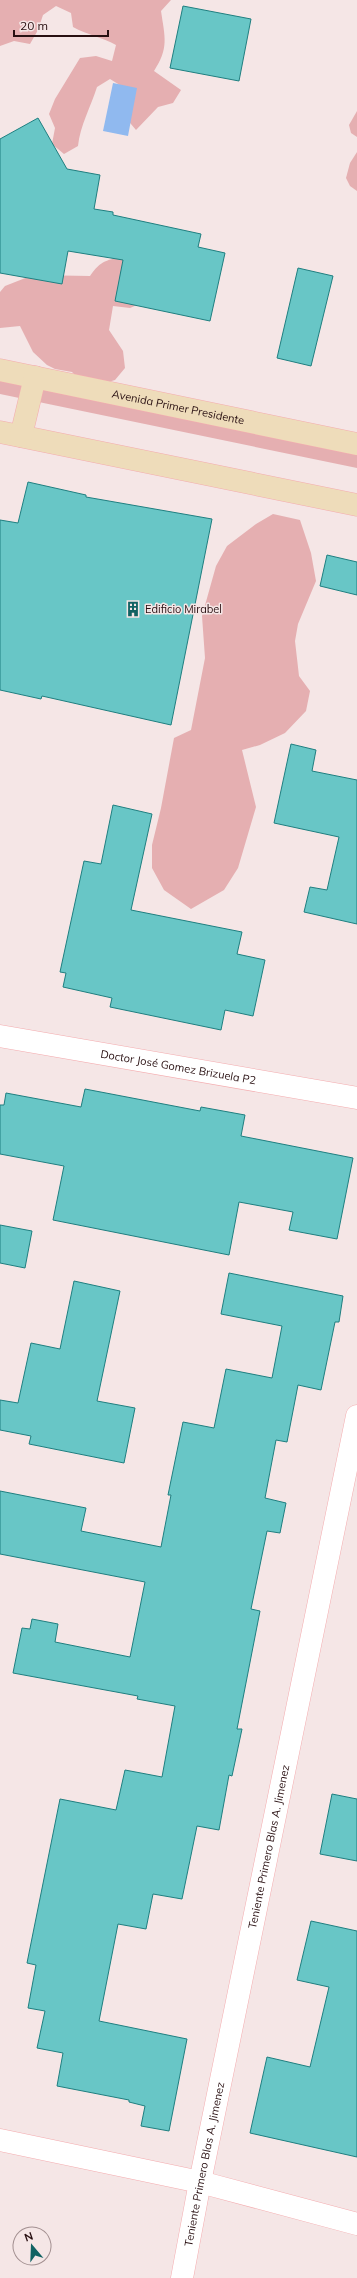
<svg xmlns="http://www.w3.org/2000/svg" width="357" height="2278" viewBox="0 0 357 2278" font-family="Mulish,sans-serif">
  <rect width="100%" height="100%" fill="#f5e6e6"/>
  <g fill="#e5afb1">
    <path d="M0 0H171L161 11C165 38 169 48 154 71L181 90 173 103 158 107 136 130 126 118 123 87 110 79 97 87C91 106 80 126 78 146L64 154 52 144 55 128 49 114 55 99 80 58 96 56 112 61 116 45C102 37 87 35 73 27L71 13 56 6 43 15 38 30 30 44 14 41 0 46Z"/>
    <path d="M357 111V137L351 133 349 125Z"/>
    <path d="M357 152V191L350 186 346 178 350 163Z"/>
    <path d="M126 256 144 302 130 308 113 306 109 330 123 351 125 368 115 380 91 387 84 384 72 372 55 369 47 365 33 352 20 326 0 328V292L5 286 33 275 90 276C101 260 107 260 126 256Z"/>
    <path d="M0 379 357 453V468L0 394Z"/>
    <path d="M273 514 300 520 311 553 316 581 298 624 295 641 299 676 310 691 306 711 285 733 260 745 242 750 256 807 238 868 224 890 191 909 164 890 152 868V845L161 808 174 738 191 730 205 658 202 616 216 566 227 546 256 524Z"/>
  </g>
  <path fill="#90b9ef" d="M113 83 137 88 128 136 103 131Z"/>
  <g fill="#68c6c6" stroke="#1f7f80">
    <path d="M183 6 251 19 239 81 170 68Z"/>
    <path d="M38 118 67 169 100 175 94 209 113 212V215L201 234 198 247 225 253 210 321 115 301 123 260 68 251 62 284 0 273V139Z"/>
    <path d="M298 268 333 276 311 366 277 358Z"/>
    <path d="M28 482 86 495V497L212 519 171 725 42 696 41 699 0 690V520L18 523Z"/>
    <path d="M327 555 357 562V595L320 586Z"/>
    <path d="M291 744 316 750 312 771 357 780V924L304 912 310 887 327 890 339 837 274 823Z"/>
    <path d="M113 805 152 814 131 910 242 932 237 954 265 960 253 1016 225 1010 221 1030 110 1007 112 998 63 987 66 973 60 972 84 861 101 864Z"/>
    <path d="M85 1089 200 1111 201 1107 245 1115 241 1136 353 1158 337 1239 289 1230 293 1212 239 1202 229 1255 53 1220 64 1166 0 1154V1105H4L6 1093 81 1107Z"/>
    <path d="M0 1225 32 1231 25 1268 0 1263Z"/>
    <path d="M229 1273 343 1296 339 1322H335L321 1390 298 1385 287 1442 276 1440 265 1498 286 1503 280 1533 267 1531 251 1609 260 1611 237 1729H242L232 1776 229 1775 219 1830 197 1826 182 1899 153 1894 146 1929 118 1924 99 2021 187 2039 169 2131 141 2126 145 2106 129 2102V2100L57 2086 63 2053 37 2048 45 2011 28 2008 36 1965 27 1963 60 1799 116 1810 125 1770 162 1777 175 1706 137 1699 138 1696 13 1673 22 1628 30 1629 32 1619 58 1624 55 1642 130 1657 145 1582 0 1554V1491L86 1508 81 1531 161 1547 171 1495H168L183 1422 214 1428 226 1369 272 1378 282 1326 221 1314Z"/>
    <path d="M74 1281 120 1291 97 1401 135 1408 124 1463 29 1444 31 1436 0 1430V1400L18 1403 31 1343 60 1349Z"/>
    <path d="M332 1794 357 1799V1861L320 1854Z"/>
    <path d="M311 1921 357 1931V2157L250 2133 267 2057 310 2067 329 1987 297 1980Z"/>
  </g>
  <g fill="none" stroke-linecap="round" stroke-linejoin="round">
    <defs>
      <g id="minor">
        <path id="s1" d="M0 1036 357 1098"/>
        <path d="M0 2140 200 2182 357 2224"/>
        <path id="s2" d="M182 2278 200 2182 357 1416"/>
      </g>
      <g id="secondary">
        <path id="s3" d="M0 370 357 444"/>
        <path d="M0 432 357 505"/>
        <path d="M21 436 35 377"/>
      </g>
    </defs>
    <use href="#minor" stroke="#f4acaf" stroke-width="23"/>
    <use href="#secondary" stroke="#f4acaf" stroke-width="23"/>
    <use href="#minor" stroke="#fff" stroke-width="22"/>
    <use href="#secondary" stroke="#eedcba" stroke-width="22"/>
  </g>
  <defs>
    <symbol id="building-bare" viewBox="-9 -9 18 18"><path d="M-4-6H4V6H1V3H-1V6H-4ZM-2.5-4.3h1.7v1.8h-1.7ZM.8-4.3h1.7v1.8H.8ZM-2.5-1h1.7V.8h-1.7ZM.8-1h1.7V.8H.8Z" fill="#116263" stroke="#f5e6e6" stroke-width="2.5" paint-order="stroke"/></symbol>
  </defs>
  <g fill-rule="evenodd">
    <use href="#building-bare" x="122" y="598" width="22" height="22"/>
  </g>
  <g text-anchor="middle" stroke-width="3" stroke-linejoin="round" paint-order="stroke">
    <g font-size="11" fill="#280f11" stroke="#f5e6e6">
      <text dy="4" stroke="none"><textPath href="#s3" startOffset="182">Avenida Primer Presidente</textPath></text>
      <text dy="4" stroke="none"><textPath href="#s1" startOffset="181">Doctor José Gomez Brizuela P2</textPath></text>
      <text dy="4" stroke="none"><textPath href="#s2" startOffset="440">Teniente Primero Blas A. Jimenez</textPath></text>
      <text dy="4" stroke="none"><textPath href="#s2" startOffset="116">Teniente Primero Blas A. Jimenez</textPath></text>
    </g>
    <g font-size="11" fill="#280f11" stroke="#f5e6e6" text-anchor="start">
      <text x="145" y="613">Edificio Mirabel</text>
    </g>
  </g>
  <g transform="translate(32 2246) rotate(341)"><circle r="19" fill="#f5e6e6" stroke="#a39091"/>
  <path d="M0-3L7 15L0 10L-7 15Z" fill="#116263"/>
  <text y="-6" font-size="11" font-weight="bold" text-anchor="middle" fill="#280f11">N</text>
  </g>
  <path d="M14 30v6h94v-6" fill="none" stroke="#280f11" stroke-width="2"/>
  <text x="20" y="30" font-size="12" fill="#280f11" stroke="#f5e6e6" stroke-width="3" paint-order="stroke">20 m</text>
</svg>
